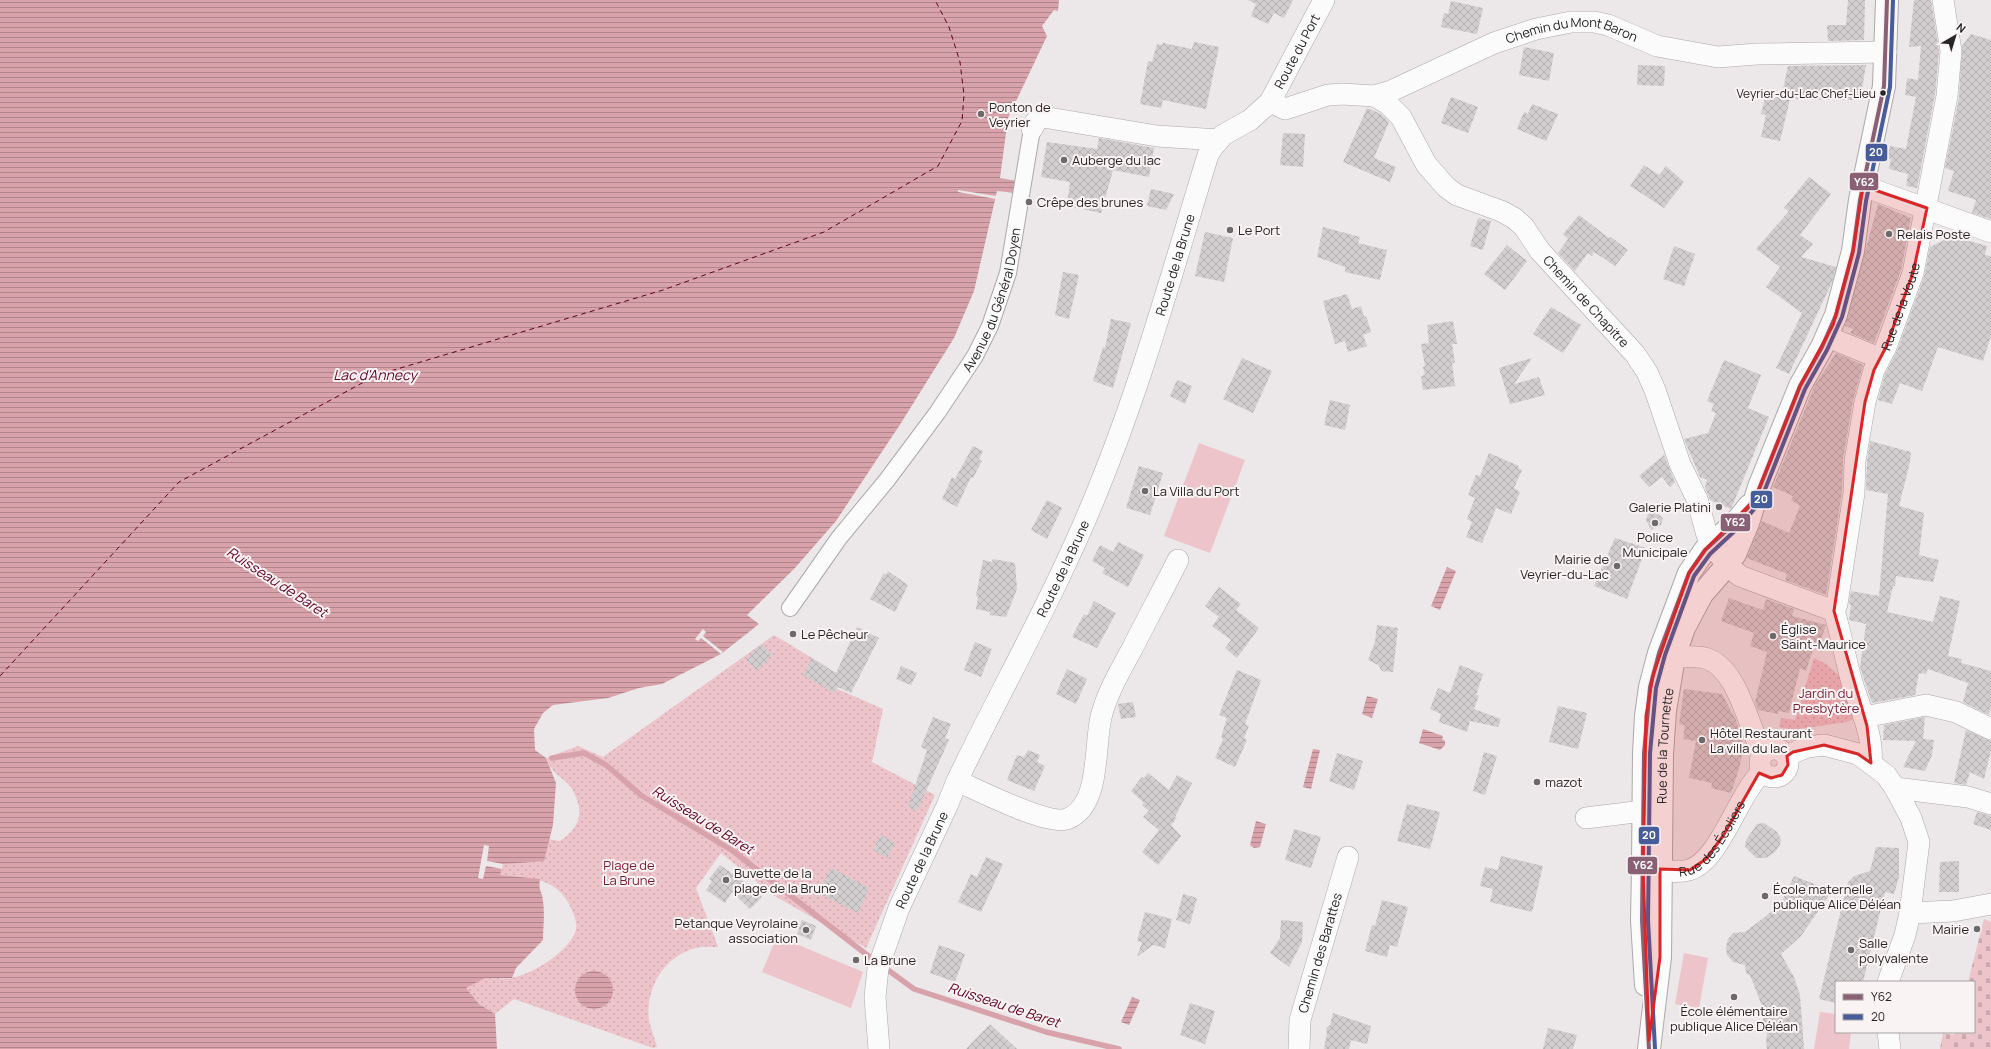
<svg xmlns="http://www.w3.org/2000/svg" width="1991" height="1049" viewBox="0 0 1991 1049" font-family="Manrope,sans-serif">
  <defs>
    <pattern id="cemetery-stones" width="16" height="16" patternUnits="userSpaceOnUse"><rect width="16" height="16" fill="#ecc4ca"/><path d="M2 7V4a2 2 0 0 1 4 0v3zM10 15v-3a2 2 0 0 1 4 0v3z" fill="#caa8ad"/></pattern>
    <pattern id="park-dots" width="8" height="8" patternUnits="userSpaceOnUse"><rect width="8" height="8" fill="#ecc4ca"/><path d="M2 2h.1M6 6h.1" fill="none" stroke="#caa8ad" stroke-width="1.8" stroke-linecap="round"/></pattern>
    <pattern id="water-rules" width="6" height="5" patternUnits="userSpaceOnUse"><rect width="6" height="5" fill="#d8a2ab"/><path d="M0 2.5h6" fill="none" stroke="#af848b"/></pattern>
    <pattern id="building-cross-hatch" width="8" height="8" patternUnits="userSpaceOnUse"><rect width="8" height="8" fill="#d2cecf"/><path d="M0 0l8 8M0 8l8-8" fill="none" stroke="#b4b1b2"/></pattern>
  </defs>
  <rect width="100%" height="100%" fill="#ece7e8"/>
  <g fill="#ecc4ca">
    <path d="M1199 443 1245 460 1210 553 1164 536Z"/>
    <path d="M777 936 863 972 851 1008 762 972Z"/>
    <path d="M1684 953 1708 958 1699 1008 1675 1004Z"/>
    <path d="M1820 1012 1836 1014V1032H1851L1849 1049H1814Z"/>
  </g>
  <path fill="url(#cemetery-stones)" d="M1984 919 1991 922V1049H1940L1943 1033 1954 1035 1955 1032H1974V982H1968Z"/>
  <g fill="url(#park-dots)">
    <path d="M774 635 827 667 826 684 883 709 872 762 935 795 866 948 773 895 721 853 696 888 718 947C711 947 703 946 696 948 664 956 645 988 649 1021 651 1029 655 1039 657 1047L653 1048 514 999 495 1014 479 1004 465 987C471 985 478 980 485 978 493 976 503 980 512 978 533 974 566 953 575 933 579 924 573 912 569 904 554 876 527 878 500 875L503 864 545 855 548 839 560 841C577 830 584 816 576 797 574 793 573 789 570 786 559 774 553 775 546 758L578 746 603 757Z"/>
    <path d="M1814 658 1826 664 1845 681 1855 716 1852 720 1847 722 1792 730 1779 727 1781 718 1795 720Z"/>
  </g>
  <g fill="url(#water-rules)">
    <path d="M0 0H1059L1058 11 1054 10 1042 26 1047 36 1008 118 1000 178 1017 181 1016 193 997 191 974 291 954 338 901 423 836 521 794 569 747 615 759 624 721 654 662 684 639 688 608 698 553 705 543 713 534 729 535 750 546 758 556 783 553 825 544 861 503 864 500 875 540 879C538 892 542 890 543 901 545 914 543 927 543 940L516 968 512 978H485L466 988 479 1004 495 1014 497 1049H0Z"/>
    <path d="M1447 567 1456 571 1440 610 1431 606Z"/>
    <path d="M1367 696 1378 699 1372 718 1362 714Z"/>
    <path d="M1423 729 1443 736 1442 739 1445 741V745L1440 750 1419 743Z"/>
    <path d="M1313 749 1320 750 1311 789 1303 787Z"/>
    <path d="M1256 821 1266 824 1260 847 1254 848 1250 845Z"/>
    <circle cx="594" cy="990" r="19"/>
    <path d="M1132 997 1140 1000 1129 1025 1121 1022Z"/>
  </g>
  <g fill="#ece7e8">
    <path d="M958 190 996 196V199L958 192Z"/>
    <path d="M703 629 706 632 703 636 723 652 721 654 701 638 698 641 695 639Z"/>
    <path d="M484 845 489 846 487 861 503 864 502 869 486 866 483 879 478 878Z"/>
  </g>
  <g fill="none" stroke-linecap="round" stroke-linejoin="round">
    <g stroke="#d8a2ab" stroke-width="5.5">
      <path d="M552 758 584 753 606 765 642 796 733 851 871 958"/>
      <path d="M888 970 914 989 1046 1032 1119 1049"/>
    </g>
    <path stroke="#600324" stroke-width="1" stroke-dasharray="5 4" stroke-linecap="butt" d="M0 676 179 482 377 375 663 290 824 232 938 166 962 121 964 95 960 62 949 27 935 0"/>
  </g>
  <g fill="url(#building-cross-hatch)">
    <path d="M1248 0H1293L1284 18 1274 13 1268 24 1251 16 1256 4Z"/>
    <path d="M1848 0H1865L1864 40 1828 41 1827 25H1846Z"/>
    <path d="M1914 0H1931L1939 51 1935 94 1917 188 1906 186 1908 174 1889 169 1891 159 1887 158 1890 146 1906 149 1916 97 1905 95 1907 78 1918 80 1921 46 1909 47Z"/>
    <path d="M1451 1 1483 8 1477 34 1441 27 1444 13 1448 14Z"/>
    <path d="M1971 34 1991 40V219L1972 213 1976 200 1948 191 1954 171 1945 168 1959 98 1962 46Z"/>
    <path d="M1194 42 1219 47 1206 109 1163 100 1161 108 1140 104 1148 61 1152 62 1157 44 1162 45 1163 43 1192 49Z"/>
    <path d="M1524 47 1554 53 1549 81 1519 75Z"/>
    <path d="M1638 65 1665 66 1664 86 1637 85Z"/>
    <path d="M1866 65 1860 100 1790 99 1780 141 1761 137 1766 115 1761 114 1765 98 1771 100 1782 94 1788 66Z"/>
    <path d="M1451 97 1478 107 1468 133 1441 123Z"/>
    <path d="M1532 104 1558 114 1546 141 1517 129 1524 112 1528 114Z"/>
    <path d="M1367 108 1381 114 1389 122 1374 158 1396 167 1390 182 1343 162Z"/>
    <path d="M1283 133 1305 134 1303 167 1280 165Z"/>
    <path d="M1099 138 1154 148 1149 177 1113 170 1101 213 1067 206 1070 182 1041 177 1047 142 1097 149Z"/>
    <path d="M1644 165 1659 175 1666 166 1684 182 1664 208 1630 186Z"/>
    <path d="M1809 177 1831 194 1800 235 1813 244 1801 257 1836 267 1832 282 1789 374 1776 368 1802 313 1766 287 1780 267 1756 249 1789 211 1784 208Z"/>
    <path d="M1151 189 1174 194 1166 210 1147 206Z"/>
    <path d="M1878 204 1911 218 1901 270 1874 343 1850 333 1853 329 1845 326Z"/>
    <path d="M1579 215 1609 238 1611 237 1628 250 1615 266 1594 252 1592 256 1588 253 1575 271 1558 253 1568 239 1563 234Z"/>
    <path d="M1478 218 1491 221 1483 250 1470 246Z"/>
    <path d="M1323 227 1360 237 1358 243 1387 250 1380 280 1345 272V267L1317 257Z"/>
    <path d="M1205 232 1233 238 1224 282 1195 276Z"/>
    <path d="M1952 236 1987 246 1985 255 1991 256V336L1983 361 1938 347 1922 391 1900 383 1892 404 1878 400 1885 374 1897 351 1924 277 1930 247Z"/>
    <path d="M1507 245 1527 261 1505 290 1484 274Z"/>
    <path d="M1674 246 1695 254 1684 286 1663 279Z"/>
    <path d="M1063 272 1079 275 1069 319 1055 315Z"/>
    <path d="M1347 294 1352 309 1361 306 1364 317 1366 316 1371 332 1363 335 1367 346 1348 352 1345 341 1335 344 1323 301Z"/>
    <path d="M1551 307 1581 325 1563 353 1533 334Z"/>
    <path d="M1111 319 1131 323 1113 388 1093 381 1103 347 1105 348Z"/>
    <path d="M1453 321 1457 344H1452L1455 363H1452L1455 386 1423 390 1421 376 1425 375 1423 367 1425 366 1421 344 1429 343 1427 325Z"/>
    <path d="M1836 353 1863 365 1853 400 1843 459 1842 492 1826 595 1785 580 1787 574 1747 558 1762 521 1789 533 1800 506 1791 500 1793 496 1773 487 1815 385Z"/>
    <path d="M1242 358 1272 371 1253 413 1223 399Z"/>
    <path d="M1532 358 1514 384 1539 377 1545 395 1510 404 1499 368Z"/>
    <path d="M1724 360 1761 375 1748 408 1769 417 1731 509 1710 500 1705 487 1707 480 1700 477 1684 439 1708 433 1716 413 1711 411 1714 404 1707 401Z"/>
    <path d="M1177 380 1192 386 1185 404 1170 396Z"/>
    <path d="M1330 400 1350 405 1345 430 1324 425Z"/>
    <path d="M1870 441 1911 452 1910 462 1899 506 1924 513 1919 555 1939 560 1933 582 1896 576 1895 586H1893L1887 612 1933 622 1940 596 1960 601 1948 656 1962 659 1961 663 1991 671V707L1989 715 1963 702 1968 683 1928 669 1926 674 1919 673 1915 695 1872 703 1860 667 1866 624 1849 620 1851 605 1849 604 1851 591 1879 596 1888 494 1866 490 1867 462Z"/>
    <path d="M973 446 983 451 979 460 982 461 973 478 971 477 957 507 942 499 952 477 955 479Z"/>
    <path d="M1489 453 1519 466 1518 468 1522 470 1514 488 1520 492 1511 514 1496 508 1482 543 1466 537 1472 522 1467 519 1475 498 1468 495 1476 475 1480 476Z"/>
    <path d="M1664 455 1675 482 1670 487 1662 477 1649 487 1639 476Z"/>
    <path d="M1139 466 1163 473 1150 515 1126 508Z"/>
    <path d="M1047 500 1062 508 1047 539 1031 530Z"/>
    <path d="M1654 511 1663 518 1661 525 1651 530 1646 520 1648 514Z"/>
    <path d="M1615 538 1646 548 1627 599 1594 586Z"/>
    <path d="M1118 542 1144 555 1128 587 1102 573 1105 568 1092 561 1100 545 1113 552Z"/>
    <path d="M993 559 1015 563 1017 589 1006 617 990 615V612L976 609 978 597 976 596 983 560 992 562Z"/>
    <path d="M888 571 908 585 895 612 870 599 884 573 886 575Z"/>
    <path d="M1219 587 1241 604 1236 610 1259 628 1237 658 1225 648 1231 640 1212 626 1219 617 1205 606Z"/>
    <path d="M1729 598 1763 610 1766 599 1794 609 1792 616 1826 625 1819 645 1815 644 1806 671 1800 668 1789 713 1778 711V714L1758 710 1755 702 1767 652 1750 646 1754 633 1721 621Z"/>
    <path d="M1094 601 1116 613 1097 648 1072 637 1084 614 1087 616Z"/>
    <path d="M1377 625 1398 628 1393 672 1382 671 1378 665 1368 660 1375 642Z"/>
    <path d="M857 627 879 638 851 693 838 687 834 693 803 675 812 658 836 673Z"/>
    <path d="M975 642 992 649 981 677 964 670Z"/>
    <path d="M761 644 772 655 757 671 746 660Z"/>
    <path d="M1460 665 1483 674 1476 695H1479L1474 709 1501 719 1498 727 1470 721 1467 732 1439 722 1441 714 1430 709 1438 688 1450 693Z"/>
    <path d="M901 666 917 673 911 685 896 679Z"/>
    <path d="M1067 669 1087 679 1076 704 1056 694Z"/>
    <path d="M1237 670 1261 680 1245 724 1249 726 1244 738 1247 740 1235 767 1215 758 1223 739 1221 737 1227 718 1219 715Z"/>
    <path d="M1684 689 1722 694 1736 720 1744 747 1739 769 1731 793 1711 788 1712 783 1689 778 1696 741 1683 739 1685 725 1679 724Z"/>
    <path d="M1133 702 1136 717 1121 719 1118 704Z"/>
    <path d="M1558 706 1587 713 1578 749 1549 742Z"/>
    <path d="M933 717 951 724 945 738 949 740 917 811 908 807 927 750 921 747Z"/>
    <path d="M1925 717 1923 739 1934 740 1932 755 1925 771 1903 767 1916 741 1883 740 1884 725Z"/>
    <path d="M1966 730 1991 741V750L1984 779 1970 772 1966 785 1954 783Z"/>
    <path d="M1028 750 1040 755 1037 762 1045 766 1034 791 1007 780 1017 755 1024 757Z"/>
    <path d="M1484 752 1497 756 1485 795 1473 791Z"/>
    <path d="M1337 753 1363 761 1354 790 1329 781Z"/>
    <path d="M1148 773 1169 790 1177 775 1192 783 1175 817 1177 818 1171 825 1181 836 1158 865 1142 852 1159 830 1143 817 1149 811 1142 805 1144 803 1131 791 1142 777 1144 778Z"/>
    <path d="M1407 804 1440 812 1430 849 1397 841Z"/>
    <path d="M1977 812 1991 816V830L1973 824Z"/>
    <path d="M1764 823 1777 832 1781 839 1780 845 1775 852 1766 858H1756L1745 847 1746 840 1757 824Z"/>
    <path d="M1294 829 1321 837 1311 868 1285 860Z"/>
    <path d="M881 835 895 843 887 858 873 850Z"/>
    <path d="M1876 847 1899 848V877L1894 894 1885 892 1863 982H1836V1003L1819 999 1848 882 1854 876 1870 871Z"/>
    <path d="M1501 856 1543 866 1532 912 1490 902 1493 889 1480 886 1485 867 1498 870Z"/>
    <path d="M986 857 1003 864 981 912 958 902 971 874 977 877Z"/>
    <path d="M1959 861V892H1939L1940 862Z"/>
    <path d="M720 865 751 887 762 897 750 909 732 892 725 903 706 890 712 881 709 879Z"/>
    <path d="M831 868 869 888 858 913 818 893Z"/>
    <path d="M1794 876 1832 891 1801 936 1781 954 1794 977 1800 995 1804 1049H1767L1766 1042 1767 1034 1763 1020V1009L1754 985 1750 976 1746 973 1745 965 1733 962 1727 955 1726 948 1728 939 1733 933 1745 932 1766 916 1782 901Z"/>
    <path d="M1183 894 1197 898 1190 924 1176 920Z"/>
    <path d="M1382 900 1408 907 1397 947 1390 945 1387 957 1365 951 1372 925 1375 926Z"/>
    <path d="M1145 912 1172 919 1165 948 1153 945 1137 957 1142 942 1137 941Z"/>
    <path d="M802 920 816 926 811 940 797 934Z"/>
    <path d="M1281 920 1303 922 1302 942 1289 967 1270 953 1280 938Z"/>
    <path d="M939 945 965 954 955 982 930 973Z"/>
    <path d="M1190 1003 1215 1011 1205 1044 1180 1035Z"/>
    <path d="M1333 1013 1371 1026 1367 1044 1351 1040 1349 1049H1324L1327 1032 1326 1028 1330 1025Z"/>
    <path d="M990 1024 1017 1049H966Z"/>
    <path d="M1548 1028 1577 1035 1573 1049H1543Z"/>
  </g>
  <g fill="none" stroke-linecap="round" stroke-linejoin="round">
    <defs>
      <g id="pedestrian">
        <path id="s1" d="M790 608 839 538 887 480 937 413 975 356 990 326 1008 273 1032 129"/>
      </g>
      <g id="minor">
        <path id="s2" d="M1374 96 1388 104 1401 117 1426 164 1446 187 1457 195 1501 211 1514 218 1524 227 1540 251 1635 354 1647 372 1655 390 1680 464 1697 499 1707 535 1711 544 1727 565 1740 576 1834 611"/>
        <path id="s3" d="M1270 102 1285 109 1328 95 1343 94 1374 96 1391 91 1494 43 1536 29 1571 22H1594L1608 25 1657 46 1718 57 1757 54 1886 52"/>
        <path d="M1032 129 1036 121 1043 117 1157 136 1219 140"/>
        <path d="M1863 186 1991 232"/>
        <path d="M1828 337 1879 358"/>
        <path id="s4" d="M1834 611 1837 604 1854 493 1855 461 1865 402 1874 370 1886 347 1913 273 1947 96 1951 51 1943 0"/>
        <path d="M1834 611C1841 633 1845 657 1851 679 1859 707 1874 734 1871 763"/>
        <path d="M1674 657C1683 657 1695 656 1705 658 1738 667 1748 727 1763 754"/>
        <path d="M1864 717 1926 705 1956 712 1991 729"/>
        <circle cx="1774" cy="763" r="14"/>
        <path d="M1786 756 1807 747 1824 745 1858 754 1886 775 1895 788 1911 818 1919 842 1910 913 1905 935 1888 982"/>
        <path d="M957 781C978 790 1048 826 1067 819 1101 806 1094 747 1101 717 1107 693 1120 671 1132 649 1147 619 1163 590 1178 560"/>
        <path d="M1895 788 1968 797 1991 804"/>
        <path d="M1586 818 1643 811"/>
        <path id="s5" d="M1643 868C1657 869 1676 874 1689 870 1720 861 1738 794 1762 772"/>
        <path d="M1910 913 1953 911 1991 904"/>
        <path d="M1888 1032 1890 1049"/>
        <path id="s6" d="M879 1049 875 997 878 968 899 908 947 806 957 781C1004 683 1059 588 1099 487 1143 379 1174 266 1208 155L1213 147 1223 135 1250 120 1270 102 1324 0"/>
        <path id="s7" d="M1299 1049 1300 1020 1348 857"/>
      </g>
      <g id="secondary">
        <path d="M1646 985 1642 920 1643 868 1644 753 1646 716 1650 687 1659 653 1689 573 1705 550 1736 522 1749 506"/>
        <path id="s8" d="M1649 1049 1660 957 1662 754 1665 711 1674 657 1684 628 1702 594 1723 570 1735 554 1748 523 1759 487 1800 386 1822 347 1836 315 1853 251 1860 200 1884 86 1887 0"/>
      </g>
    </defs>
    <use href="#pedestrian" stroke="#aca9aa" stroke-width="18"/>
    <use href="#minor" stroke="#aca9aa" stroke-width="22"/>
    <use href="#secondary" stroke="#aca9aa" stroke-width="24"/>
    <use href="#pedestrian" stroke="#fcfbfc" stroke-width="16"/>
    <use href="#minor" stroke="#fcfbfc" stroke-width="21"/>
    <use href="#secondary" stroke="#fcfbfc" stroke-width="22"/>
    <defs>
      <path id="bus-1" d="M1649 1049 1642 920 1644 753 1650 687 1659 653 1689 573 1705 550 1736 522 1755 499 1800 386 1822 347 1836 315 1853 251 1860 200 1884 86 1887 0"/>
      <path id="bus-2" d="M1655 1049 1648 920 1650 753 1656 688 1665 655 1694 576 1710 554 1740 526 1760 502 1805 389 1827 350 1842 317 1859 253 1866 201 1890 87 1893 0"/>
    </defs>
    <use href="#bus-1" stroke="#faf3f4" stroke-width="7"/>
    <use href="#bus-2" stroke="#faf3f4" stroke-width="7"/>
    <use href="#bus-1" stroke="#8a6075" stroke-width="4"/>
    <use href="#bus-2" stroke="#475d99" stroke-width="4"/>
  </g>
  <path fill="#d62828" fill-opacity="0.2" stroke="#d62828" stroke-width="3" stroke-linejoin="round" d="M1863 186 1927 208 1913 273 1886 347 1874 370 1865 402 1834 611 1867 726 1871 763 1858 754 1824 745 1793 752 1787 756 1788 765 1782 775 1771 778 1759 773 1723 836 1706 859 1690 870 1660 869V957L1649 1040 1643 868 1646 716 1653 675 1689 573 1705 550 1755 499 1800 386 1833 325 1853 251Z"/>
  <circle fill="#282526" stroke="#faf3f4" stroke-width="1.5" cx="1883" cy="93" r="3.5"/>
  <g fill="#6d696a" stroke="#faf3f4" stroke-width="1.5">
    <circle cx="981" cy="114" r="4"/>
    <circle cx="1064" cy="160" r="4"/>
    <circle cx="1029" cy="202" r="4"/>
    <circle cx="1230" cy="230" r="4"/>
    <circle cx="1889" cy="234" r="4"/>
    <circle cx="1145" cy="491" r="4"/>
    <circle cx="1719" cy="507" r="4"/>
    <circle cx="1655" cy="523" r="4"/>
    <circle cx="1617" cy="566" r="4"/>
    <circle cx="793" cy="634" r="4"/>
    <circle cx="1773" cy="636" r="4"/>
    <circle cx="1702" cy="740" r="4"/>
    <circle cx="1537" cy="782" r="4"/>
    <circle cx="726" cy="880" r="4"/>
    <circle cx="1765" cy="896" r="4"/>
    <circle cx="1977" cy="929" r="4"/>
    <circle cx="806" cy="930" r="4"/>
    <circle cx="1851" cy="950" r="4"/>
    <circle cx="856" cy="960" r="4"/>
    <circle cx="1734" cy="997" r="4"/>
  </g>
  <g text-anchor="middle" stroke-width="4" stroke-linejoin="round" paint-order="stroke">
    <g font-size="12" fill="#282526" stroke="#faf3f4" text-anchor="end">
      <text x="1876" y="98">Veyrier-du-Lac Chef-Lieu</text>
    </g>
    <g font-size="13" fill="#282526" stroke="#faf3f4">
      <text dy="5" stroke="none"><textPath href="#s3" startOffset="320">Chemin du Mont Baron</textPath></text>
      <text dy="5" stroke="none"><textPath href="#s6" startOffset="1101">Route du Port</textPath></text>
      <text dy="5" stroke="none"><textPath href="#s6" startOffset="846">Route de la Brune</textPath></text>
      <text dy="5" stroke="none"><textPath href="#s1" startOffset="372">Avenue du Général Doyen</textPath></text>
      <text dy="5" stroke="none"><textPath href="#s2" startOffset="304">Chemin de Chapitre</textPath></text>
      <text dy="5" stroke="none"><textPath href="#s4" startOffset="314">Rue de la Voute</textPath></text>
      <text dy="5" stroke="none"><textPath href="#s6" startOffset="522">Route de la Brune</textPath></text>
      <text dy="5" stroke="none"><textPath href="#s8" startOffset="304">Rue de la Tournette</textPath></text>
      <text dy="5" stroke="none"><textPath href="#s5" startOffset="85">Rue des Écoliers</textPath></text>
      <text dy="5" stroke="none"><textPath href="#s6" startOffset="198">Route de la Brune</textPath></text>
      <text dy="5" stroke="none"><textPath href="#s7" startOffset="99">Chemin des Barattes</textPath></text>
    </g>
    <g font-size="13" fill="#282526" stroke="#faf3f4" text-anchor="start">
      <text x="989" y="112">Ponton de<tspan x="989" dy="15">Veyrier</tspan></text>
      <text x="1072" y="165">Auberge du lac</text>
      <text x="1037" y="207">Crêpe des brunes</text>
      <text x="1238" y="235">Le Port</text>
      <text x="1897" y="239">Relais Poste</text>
      <text x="1153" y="496">La Villa du Port</text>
      <text x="1711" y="512" text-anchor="end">Galerie Platini</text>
      <text x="1655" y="542" text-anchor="middle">Police<tspan x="1655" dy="15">Municipale</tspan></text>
      <text x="1609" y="564" text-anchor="end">Mairie de<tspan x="1609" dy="15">Veyrier-du-Lac</tspan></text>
      <text x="1781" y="634">Église<tspan x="1781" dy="15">Saint-Maurice</tspan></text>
      <text x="801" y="639">Le Pêcheur</text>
      <text x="1710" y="738">Hôtel Restaurant<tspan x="1710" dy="15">La villa du lac</tspan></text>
      <text x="1545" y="787">mazot</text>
      <text x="734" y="878">Buvette de la<tspan x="734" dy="15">plage de la Brune</tspan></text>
      <text x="1773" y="894">École maternelle<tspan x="1773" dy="15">publique Alice Déléan</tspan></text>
      <text x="798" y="928" text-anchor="end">Petanque Veyrolaine<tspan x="798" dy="15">association</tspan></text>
      <text x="1969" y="934" text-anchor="end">Mairie</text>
      <text x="1859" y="948">Salle<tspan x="1859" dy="15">polyvalente</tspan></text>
      <text x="864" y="965">La Brune</text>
      <text x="1734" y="1016" text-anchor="middle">École élémentaire<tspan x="1734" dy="15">publique Alice Déléan</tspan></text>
    </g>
    <g font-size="13" fill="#751c34" stroke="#faf3f4">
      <text x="1826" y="698">Jardin du<tspan x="1826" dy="15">Presbytère</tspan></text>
      <text x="629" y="870">Plage de<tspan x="629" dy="15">La Brune</tspan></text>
    </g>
    <g font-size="14" font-style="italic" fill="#600324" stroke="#faf3f4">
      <text x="375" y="380">Lac d'Annecy</text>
      <text transform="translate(277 582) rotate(33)" y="5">Ruisseau de Baret</text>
      <text transform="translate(703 820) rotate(32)" y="5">Ruisseau de Baret</text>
      <text transform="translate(1004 1005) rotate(18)" y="5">Ruisseau de Baret</text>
    </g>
  </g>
  <g stroke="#faf3f4" stroke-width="1.5">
    <rect x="1865" y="143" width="23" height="19" rx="4" fill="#475d99"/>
    <rect x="1849" y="172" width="30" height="19" rx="4" fill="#8a6075"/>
    <rect x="1750" y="490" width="23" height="19" rx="4" fill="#475d99"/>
    <rect x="1720" y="513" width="31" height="19" rx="4" fill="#8a6075"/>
    <rect x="1638" y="826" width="22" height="19" rx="4" fill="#475d99"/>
    <rect x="1627" y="856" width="31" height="19" rx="4" fill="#8a6075"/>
  </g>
  <g font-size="11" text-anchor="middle" font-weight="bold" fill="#fff">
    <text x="1876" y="156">20</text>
    <text x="1864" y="186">Y62</text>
    <text x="1761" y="503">20</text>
    <text x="1735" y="526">Y62</text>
    <text x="1649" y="839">20</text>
    <text x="1643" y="869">Y62</text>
  </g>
  <rect x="1835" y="981" width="140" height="52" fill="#faf3f4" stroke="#a6a1a2"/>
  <rect x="1843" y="994" width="20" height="6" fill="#8a6075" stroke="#a6a1a2"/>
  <text x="1871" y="1001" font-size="12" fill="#282526">Y62</text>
  <rect x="1843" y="1014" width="20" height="6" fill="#475d99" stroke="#a6a1a2"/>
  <text x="1871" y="1021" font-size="12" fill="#282526">20</text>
  <g transform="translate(1955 36) rotate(38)" stroke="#faf3f4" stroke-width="3" paint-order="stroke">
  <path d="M0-3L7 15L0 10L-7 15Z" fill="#282526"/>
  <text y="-6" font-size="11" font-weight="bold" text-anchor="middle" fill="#282526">N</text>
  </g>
</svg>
